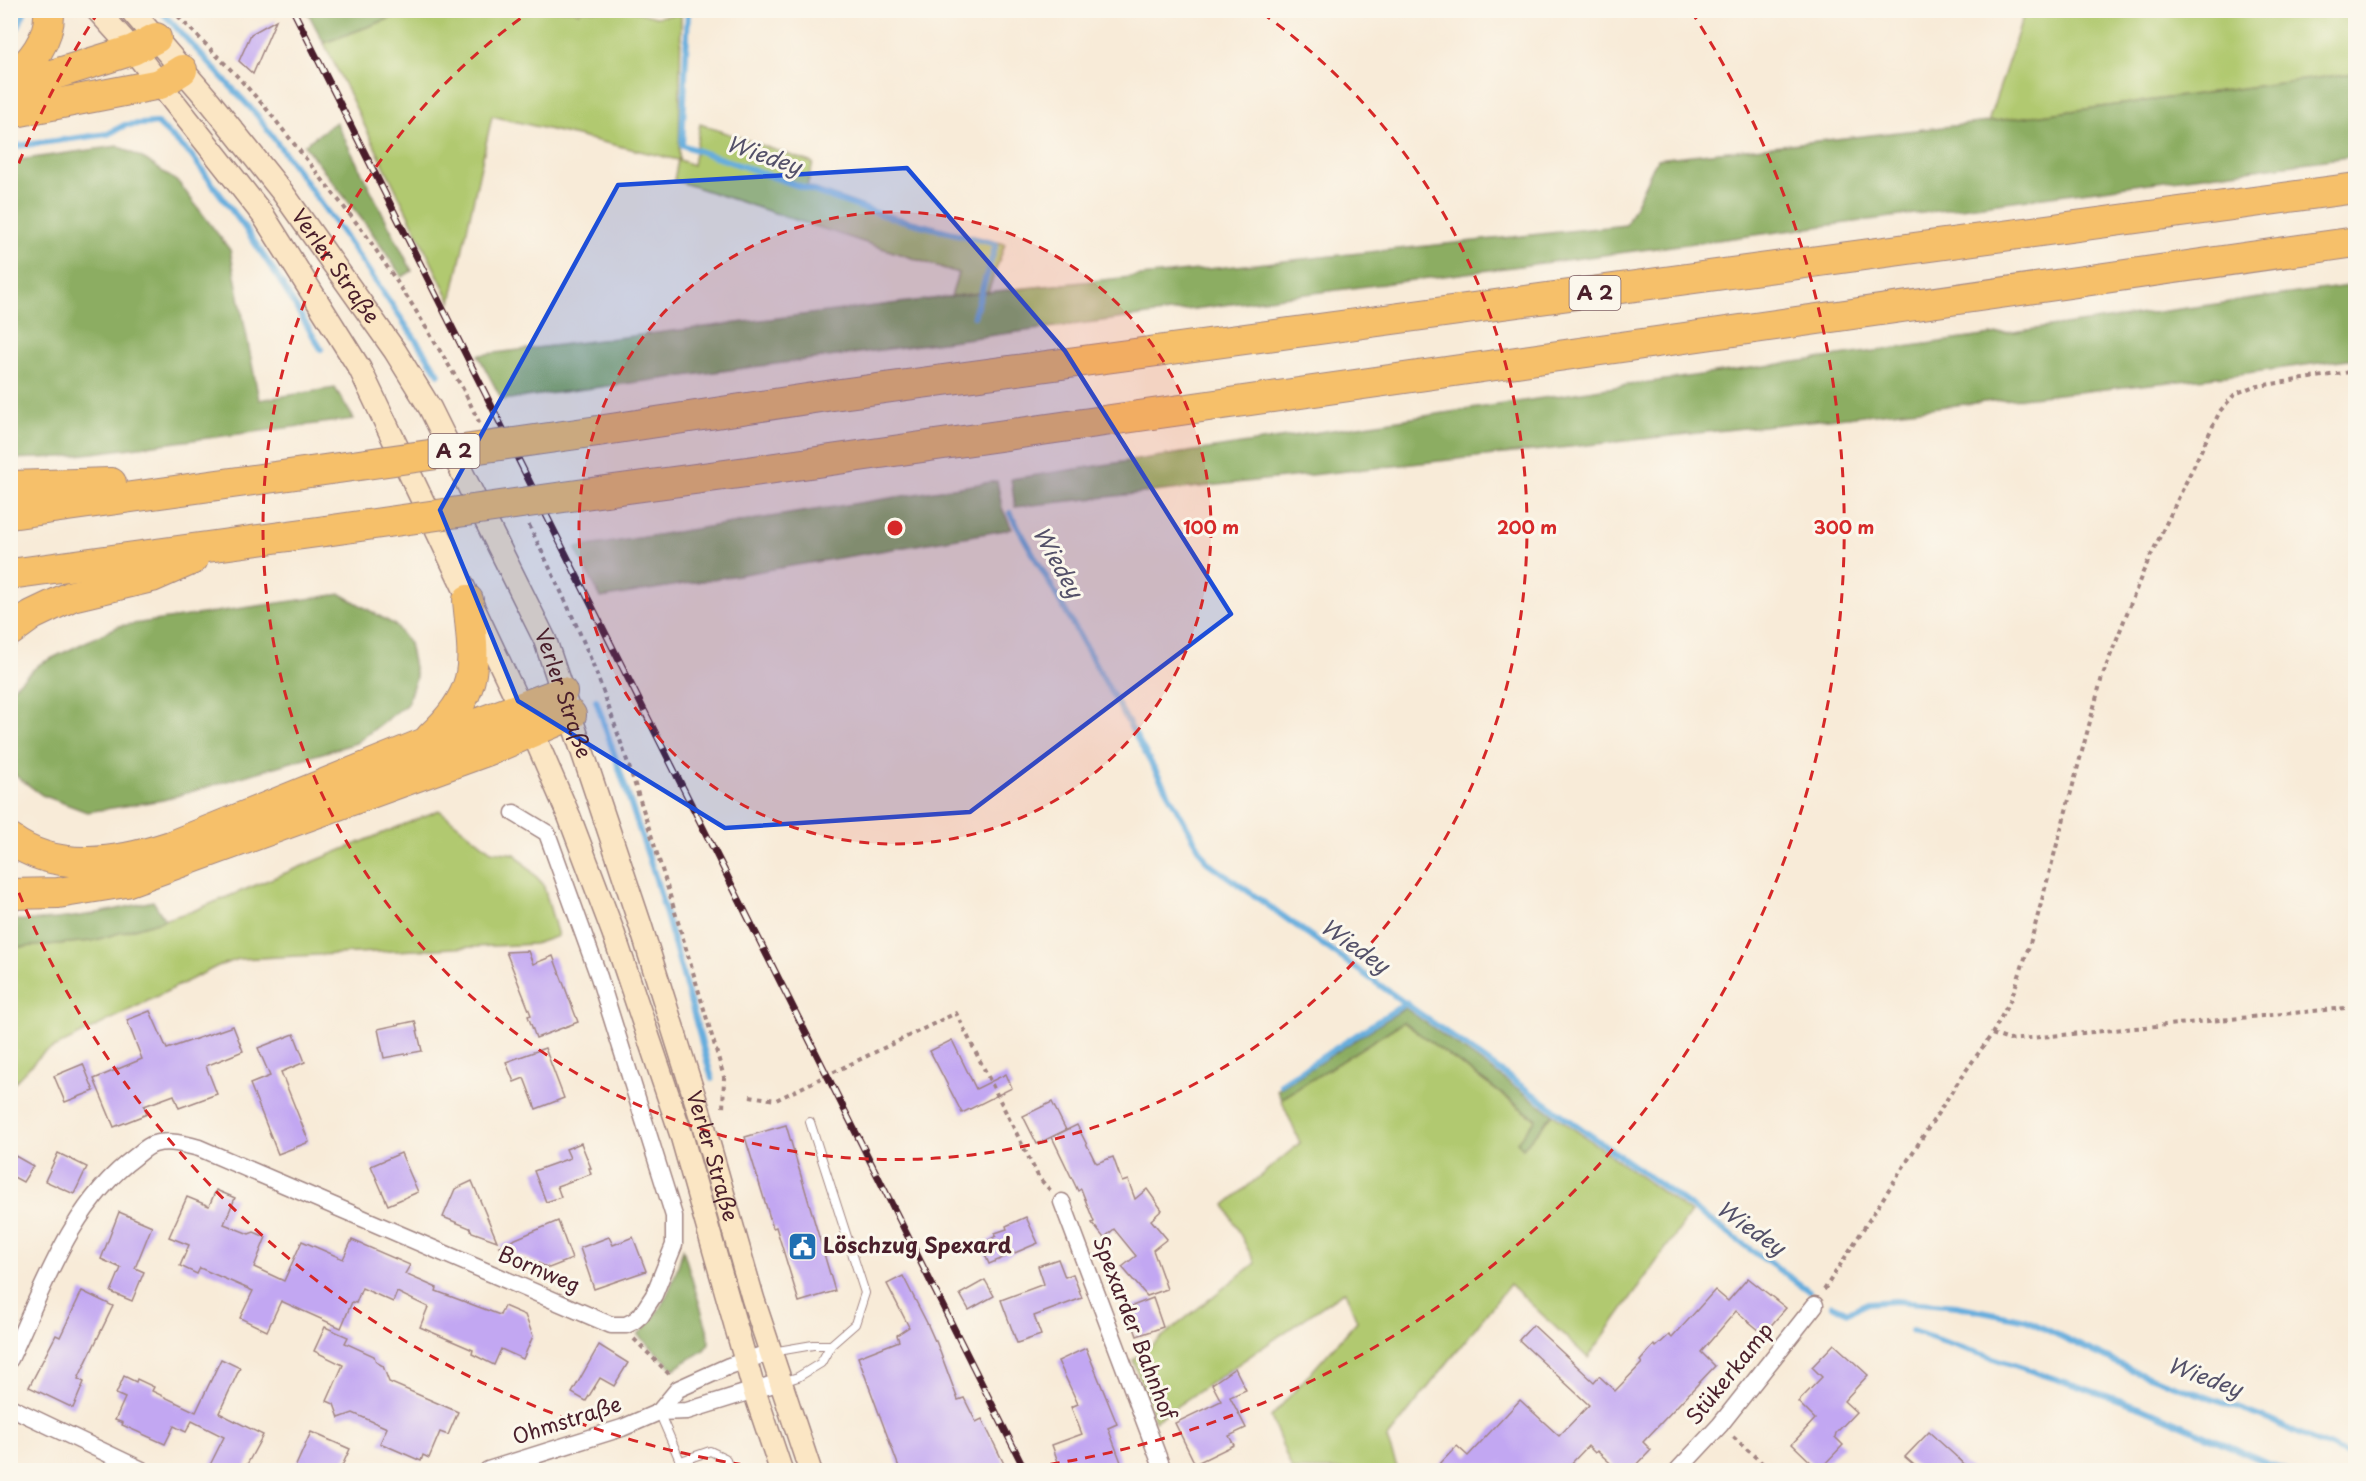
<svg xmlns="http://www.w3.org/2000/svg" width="2366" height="1481" viewBox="0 0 2366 1481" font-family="'Playpen Sans',sans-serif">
  <rect width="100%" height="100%" fill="#fbf7ec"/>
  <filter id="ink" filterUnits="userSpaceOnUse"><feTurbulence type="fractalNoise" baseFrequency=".0167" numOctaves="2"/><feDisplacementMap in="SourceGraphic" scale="12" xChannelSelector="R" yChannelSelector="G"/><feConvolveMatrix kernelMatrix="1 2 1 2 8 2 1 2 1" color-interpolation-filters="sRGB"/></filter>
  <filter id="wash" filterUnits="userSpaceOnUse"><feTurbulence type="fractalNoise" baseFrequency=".008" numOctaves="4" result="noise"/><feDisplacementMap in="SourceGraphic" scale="24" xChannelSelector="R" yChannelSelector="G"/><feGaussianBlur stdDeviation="1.35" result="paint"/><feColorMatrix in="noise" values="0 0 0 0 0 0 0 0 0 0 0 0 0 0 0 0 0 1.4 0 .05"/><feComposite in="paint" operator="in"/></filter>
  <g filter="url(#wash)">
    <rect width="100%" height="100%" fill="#f8ebd8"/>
    <g fill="#b1c96f" stroke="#7e744d" stroke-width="1.5">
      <path d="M573 10 579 13 580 10H630L656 17 681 14 679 160 693 165 700 124 813 163 807 186 883 213 1005 244 988 292 951 297 958 273 674 180 678 160 492 116 451 302 324 43 410 11Z"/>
      <path d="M2025 11H2355V73L1988 122Z"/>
      <path d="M439 810 491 851 515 854 543 884 558 936 534 944 239 959 218 966 43 1053 11 1086V948L92 941 193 911Z"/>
      <path d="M1403 1022 1536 1120 1518 1142 1523 1148 1553 1114 1691 1213 1588 1358 1510 1284 1387 1439 1398 1470H1292L1271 1417 1357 1321 1345 1291 1155 1421 1133 1360 1255 1263 1225 1205 1300 1143 1281 1099Z"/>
    </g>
    <g fill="#8cad62" stroke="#6b6646" stroke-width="1.5">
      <path d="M307 11H410L324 43Z"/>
      <path d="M2355 73V156L502 400 478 355 988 292 1626 225 1657 159 1988 122Z"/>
      <path d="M336 122 412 271 402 277 371 231 304 145Z"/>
      <path d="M118 146 146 160 179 183 230 250 259 400 335 388 354 419 62 457 11 459V161Z"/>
      <path d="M2355 285V358L2225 376 1015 507 1011 479 1628 385Z"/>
      <path d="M997 481 1002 508 1012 529 601 598 575 548Z"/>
      <path d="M341 594 395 625 409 643 416 677 407 704 356 743 163 800 87 812 42 795 11 772V689L40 664 119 626Z"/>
      <path d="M153 901 165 920 92 941 11 948V920C63 922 102 913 153 901Z"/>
      <path d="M1405 1008 1553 1114 1523 1148 1517 1142 1536 1119 1403 1022 1281 1099 1277 1090Z"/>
      <path d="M683 1249 708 1332 709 1343 704 1350 674 1369 638 1335C663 1312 674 1282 683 1249Z"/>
    </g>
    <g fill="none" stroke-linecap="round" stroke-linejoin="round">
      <g stroke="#66addd" stroke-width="6">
        <path d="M160 10 257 115 346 238 439 374"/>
        <path d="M688 10 682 145 882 215 996 244 974 316"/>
        <path d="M10 35 18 27 25 10"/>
        <path d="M10 147 108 134 125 125 157 123 191 155 245 228 277 276 321 349"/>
        <path d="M1010 513 1207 862 1809 1291"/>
        <path d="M596 700 656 879 712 1079"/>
        <path d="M1281 1084 1406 1003"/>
        <path d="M1832 1305 1848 1312 1868 1303 1896 1301 1957 1306 2026 1320 2132 1370 2262 1417 2356 1459"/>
        <path d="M1912 1331 2143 1408 2284 1470"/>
      </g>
    </g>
    <g id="blocks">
      <g fill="#c2a7f2">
        <path d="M276 20 253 74 239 61 251 34Z"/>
        <path d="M528 951 533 964 553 956 578 1022 536 1038 528 1016 531 1015 506 952Z"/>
        <path d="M150 1011 167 1049 233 1026 243 1051 206 1066 217 1094 179 1108 174 1095 144 1106 147 1114 114 1127 94 1079 142 1059 127 1020Z"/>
        <path d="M415 1021 422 1051 384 1058 378 1029Z"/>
        <path d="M294 1034 305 1062 281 1072 309 1142 278 1154 250 1084 270 1076 258 1048Z"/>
        <path d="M952 1040 976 1089 1006 1074 1012 1088 962 1113 930 1051Z"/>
        <path d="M545 1048 564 1098 536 1109 524 1078 514 1082 506 1062Z"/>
        <path d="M83 1064 94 1091 65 1102 54 1076Z"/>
        <path d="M1052 1102 1066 1130 1037 1144 1023 1116Z"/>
        <path d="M786 1125 835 1291 799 1302 776 1227 773 1228 745 1137Z"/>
        <path d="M1077 1125 1095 1161 1097 1163 1113 1157 1122 1182 1128 1180 1135 1199 1147 1189 1162 1210 1151 1220 1167 1239 1153 1250 1167 1289 1147 1296 1122 1267 1136 1256 1114 1229 1104 1238 1092 1223 1094 1222 1081 1189 1078 1191 1052 1137Z"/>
        <path d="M581 1143 591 1168H589L591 1174 557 1186 561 1197 546 1202 534 1171 570 1158 566 1149Z"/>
        <path d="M10 1153 33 1166 23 1182 10 1175Z"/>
        <path d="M58 1153 87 1167 74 1194 45 1181Z"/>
        <path d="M401 1153 418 1192 388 1205 371 1166Z"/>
        <path d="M472 1181 497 1241 472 1232 470 1228 443 1217 455 1189Z"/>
        <path d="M216 1190 235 1198 224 1224 249 1234 254 1232 266 1237 254 1267 284 1281 302 1241 343 1259 352 1240 410 1265 405 1274 437 1288 436 1291 500 1315 504 1306 525 1315 533 1336 523 1359 501 1349 494 1365 472 1354 473 1350 420 1327 428 1307 397 1292 393 1302 362 1288 356 1303 352 1302 341 1328 281 1301 267 1331 240 1318 253 1291 200 1268 197 1274 180 1266 189 1245 169 1237 187 1197 209 1206Z"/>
        <path d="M119 1212 152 1226 135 1268 144 1272 132 1301 111 1292 121 1268 101 1259Z"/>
        <path d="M1026 1217 1038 1243 989 1264 981 1245 996 1236 995 1233 1007 1229 1006 1226Z"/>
        <path d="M558 1221 572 1259 549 1268 499 1246Z"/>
        <path d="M609 1237 613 1245 633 1237 646 1271 594 1289 580 1248Z"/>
        <path d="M1058 1259 1065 1277 1073 1274 1082 1298 1034 1316 1041 1335 1017 1343 1001 1300 1044 1284 1038 1266Z"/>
        <path d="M903 1276 927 1323 935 1341H936L958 1400 964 1398 976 1422 982 1419 1007 1470H900L858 1357 899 1341 897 1335 909 1327 887 1284Z"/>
        <path d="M1748 1278 1786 1308 1767 1330 1764 1326 1760 1331 1736 1311 1701 1352 1715 1366 1643 1442 1651 1450 1632 1470H1618L1597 1451 1595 1453 1588 1446 1565 1470H1434L1457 1446 1468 1456 1520 1400 1559 1436 1589 1405 1519 1340 1533 1325 1594 1382 1599 1376 1615 1391 1642 1363 1640 1361 1654 1345 1656 1347 1669 1335 1672 1338 1715 1290 1728 1301Z"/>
        <path d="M985 1280 994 1296 969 1310 960 1294Z"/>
        <path d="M82 1291 113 1306 78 1379 84 1382 73 1408 29 1387 56 1335 60 1337Z"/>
        <path d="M1153 1298 1163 1327 1137 1336 1127 1308Z"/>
        <path d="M325 1327 348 1337 345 1343 374 1356 376 1362 383 1366 389 1382 458 1412 448 1435 440 1432 429 1458 423 1455 421 1461 380 1443 387 1428 353 1413 339 1418 334 1404 327 1401 343 1365 314 1351Z"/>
        <path d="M1834 1344 1868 1375 1844 1401 1856 1412 1836 1433 1835 1437 1843 1445 1819 1470 1792 1444 1815 1419 1798 1402 1822 1377 1812 1367Z"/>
        <path d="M599 1345 628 1363 614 1386 600 1378 586 1401 572 1393Z"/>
        <path d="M1086 1348 1117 1424 1108 1428 1124 1470H1061L1052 1445 1082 1434 1071 1407 1078 1404 1058 1361Z"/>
        <path d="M221 1359 240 1368 219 1413 263 1435 244 1470H222L210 1465 224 1437 192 1421 186 1432 174 1426 165 1444 122 1425 123 1423 115 1420 125 1398 116 1394 124 1376 136 1382 137 1379 154 1387 152 1391 196 1412Z"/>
        <path d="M1235 1368 1246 1390 1230 1397 1246 1428 1229 1436 1234 1445 1195 1464 1175 1423 1221 1401 1212 1384Z"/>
        <path d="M311 1432 350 1449 340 1470H294Z"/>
        <path d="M1929 1432 1949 1450 1971 1470H1920L1905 1457Z"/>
      </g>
    </g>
  </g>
  <g filter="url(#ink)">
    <use href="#blocks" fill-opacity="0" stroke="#a18582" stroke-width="1.5"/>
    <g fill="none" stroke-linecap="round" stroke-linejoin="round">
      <defs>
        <g id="lane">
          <path d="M772 1352 813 1345H831"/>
          <path d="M782 1382 798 1377 821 1363 831 1345 855 1324 865 1293 810 1122"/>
          <path d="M659 1412 684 1470"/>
          <path d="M681 1461 710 1451 725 1458 730 1470"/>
        </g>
        <g id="street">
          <path d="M1062 1202 1163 1470"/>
          <path d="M10 1359C43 1289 70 1205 135 1157 140 1153 147 1146 154 1144 169 1140 184 1144 199 1148L611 1325H626L634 1321 641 1315 654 1295 674 1245V1216L599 977 547 833 514 813"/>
          <path d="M10 1407 142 1470"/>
          <path d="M659 1412 678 1389 729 1366 771 1352"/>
          <path d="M488 1470 622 1428 659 1412 687 1411 780 1382"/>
          <path d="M1678 1470 1720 1425 1815 1305"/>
        </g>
        <g id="secondary">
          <path d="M97 10 133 50 263 215 360 369 532 731 569 816 613 932 681 1134 754 1390 781 1470"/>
          <path id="s1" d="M131 10 211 103 283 193 395 351 430 408 545 640 640 924 704 1127 753 1299 810 1470"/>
        </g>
        <g id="highway">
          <path d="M10 81C31 62 51 40 49 10"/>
          <path d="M10 88 133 50 156 38"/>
          <path d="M10 113 160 84 182 70"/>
          <path d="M598 431 833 395 2356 188"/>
          <path d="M10 486 111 483"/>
          <path d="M606 491 754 471 2356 242"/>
          <path d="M10 514 310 472"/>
          <path d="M10 574 325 531"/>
          <path d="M10 631 32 615 72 596 152 577 193 559"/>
          <path d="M431 737C482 689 474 664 468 600"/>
          <path d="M10 839C57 874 119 863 171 846L425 743 562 692"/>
          <path d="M10 894 58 893 126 882 492 749 571 715"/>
        </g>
      </defs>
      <use href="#lane" stroke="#a18582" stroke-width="10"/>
      <use href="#street" stroke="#a18582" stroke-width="19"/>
      <use href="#secondary" stroke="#a18582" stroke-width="25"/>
      <use href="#highway" stroke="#a18582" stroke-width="32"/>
      <g stroke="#a18582" stroke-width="4" stroke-dasharray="4.5 4.5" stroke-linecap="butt">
        <path d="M172 10 236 75 265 107 366 235 413 306 463 389 480 424"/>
        <path d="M529 525C554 577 580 629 600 683 647 813 685 945 724 1077L723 1111"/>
        <path d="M1992 1034 2009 1040 2356 1007"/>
        <path d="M750 1096 776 1100 956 1013 1039 1178 1051 1191"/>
        <path d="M1824 1290 1960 1079 1992 1034 2012 997 2032 937 2102 677 2143 572 2220 411 2235 394 2252 387 2356 371"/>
        <path d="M634 1339 669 1374"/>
        <path d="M1733 1437 1770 1470"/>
      </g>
      <use href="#lane" stroke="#fff" stroke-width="8"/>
      <use href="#street" stroke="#fff" stroke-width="16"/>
      <use href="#secondary" stroke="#fbe6c4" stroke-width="22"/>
      <use href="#highway" stroke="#f6c06b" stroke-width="30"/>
      <defs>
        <path id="rail" d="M293 10 1025 1470"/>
      </defs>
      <use href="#rail" stroke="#4a1f2b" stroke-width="7"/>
      <use href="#rail" stroke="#fbf7ec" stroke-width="4.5" stroke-dasharray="14" stroke-linecap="butt"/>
      <defs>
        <g id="highway-bridge">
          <path d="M310 472 598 431"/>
          <path d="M325 531 606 491"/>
        </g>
      </defs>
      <use href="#highway-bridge" stroke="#a18582" stroke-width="32" stroke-linecap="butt"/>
      <use href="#highway-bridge" stroke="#f6c06b" stroke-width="30"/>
    </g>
  </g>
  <path fill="#1d4ed8" fill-opacity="0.2" stroke="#1d4ed8" stroke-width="4.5" stroke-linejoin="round" d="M907 168 1065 351 1231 614 970 812 725 828 518 701 440 510 618 185Z"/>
  <circle cx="895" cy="528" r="316" fill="#d62828" fill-opacity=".12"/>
  <g fill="none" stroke="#d62828" stroke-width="3" stroke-dasharray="10 8">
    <circle cx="895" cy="528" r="316"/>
    <path d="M1262 13A632 632 0 1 1 528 13"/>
    <path d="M779 1470A949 949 0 0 1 12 876M12 180A949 949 0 0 1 99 11M1691 11A949 949 0 0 1 1011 1470"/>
  </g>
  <defs>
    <symbol id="civic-square" viewBox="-11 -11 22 22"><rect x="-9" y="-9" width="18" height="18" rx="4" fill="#1f6fb2" stroke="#fbf7ec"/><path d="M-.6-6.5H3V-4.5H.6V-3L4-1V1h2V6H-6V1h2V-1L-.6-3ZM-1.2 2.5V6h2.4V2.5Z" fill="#fff"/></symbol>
  </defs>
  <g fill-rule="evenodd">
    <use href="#civic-square" x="786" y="1230" width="33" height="33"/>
  </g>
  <g text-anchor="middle" stroke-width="6" stroke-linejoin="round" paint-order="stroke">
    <g fill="#fbf7ec" stroke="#7f6065" stroke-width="1.5">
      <rect x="1569.5" y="276" width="51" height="34" rx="4.5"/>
      <rect x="428.5" y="434" width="51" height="34" rx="4.5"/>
    </g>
    <g font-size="20" font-weight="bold" fill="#4a1f2b">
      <text x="1595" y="300">A 2</text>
      <text x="454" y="458">A 2</text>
    </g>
    <g font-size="21" fill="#4a1f2b" stroke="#fbf7ec">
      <text dy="7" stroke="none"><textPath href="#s1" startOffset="328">Verler Straße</textPath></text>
      <text dy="7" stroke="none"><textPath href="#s1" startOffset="814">Verler Straße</textPath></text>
      <text dy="7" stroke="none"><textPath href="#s1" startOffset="1300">Verler Straße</textPath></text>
      <text transform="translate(539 1270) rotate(23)" y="7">Bornweg</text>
      <text transform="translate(1134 1328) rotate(69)" y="7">Spexarder Bahnhof</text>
      <text transform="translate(1730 1374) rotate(-51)" y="7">Stükerkamp</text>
      <text transform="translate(567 1421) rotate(-18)" y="7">Ohmstraße</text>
    </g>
    <g font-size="21" font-weight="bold" fill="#4a1f2b" stroke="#fbf7ec" text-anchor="start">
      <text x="823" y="1253">Löschzug Spexard</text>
    </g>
    <g font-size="22" font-style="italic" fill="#545169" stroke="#fbf7ec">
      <text transform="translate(764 155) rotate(19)" y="8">Wiedey</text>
      <text transform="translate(1058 562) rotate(61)" y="8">Wiedey</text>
      <text transform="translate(1355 946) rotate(35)" y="8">Wiedey</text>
      <text transform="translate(1751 1228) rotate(35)" y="8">Wiedey</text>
      <text transform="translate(2205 1377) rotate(20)" y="8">Wiedey</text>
    </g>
  </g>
  <circle cx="895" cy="528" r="9" fill="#d62828" stroke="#fbf7ec" stroke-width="3"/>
  <g font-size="18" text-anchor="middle" font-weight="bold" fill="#d62828" stroke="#fbf7ec" stroke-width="6" stroke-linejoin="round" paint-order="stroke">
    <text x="1211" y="534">100 m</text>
    <text x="1527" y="534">200 m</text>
    <text x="1844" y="534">300 m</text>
  </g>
  <rect width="2366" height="1481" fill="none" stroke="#fbf7ec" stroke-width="36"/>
</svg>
